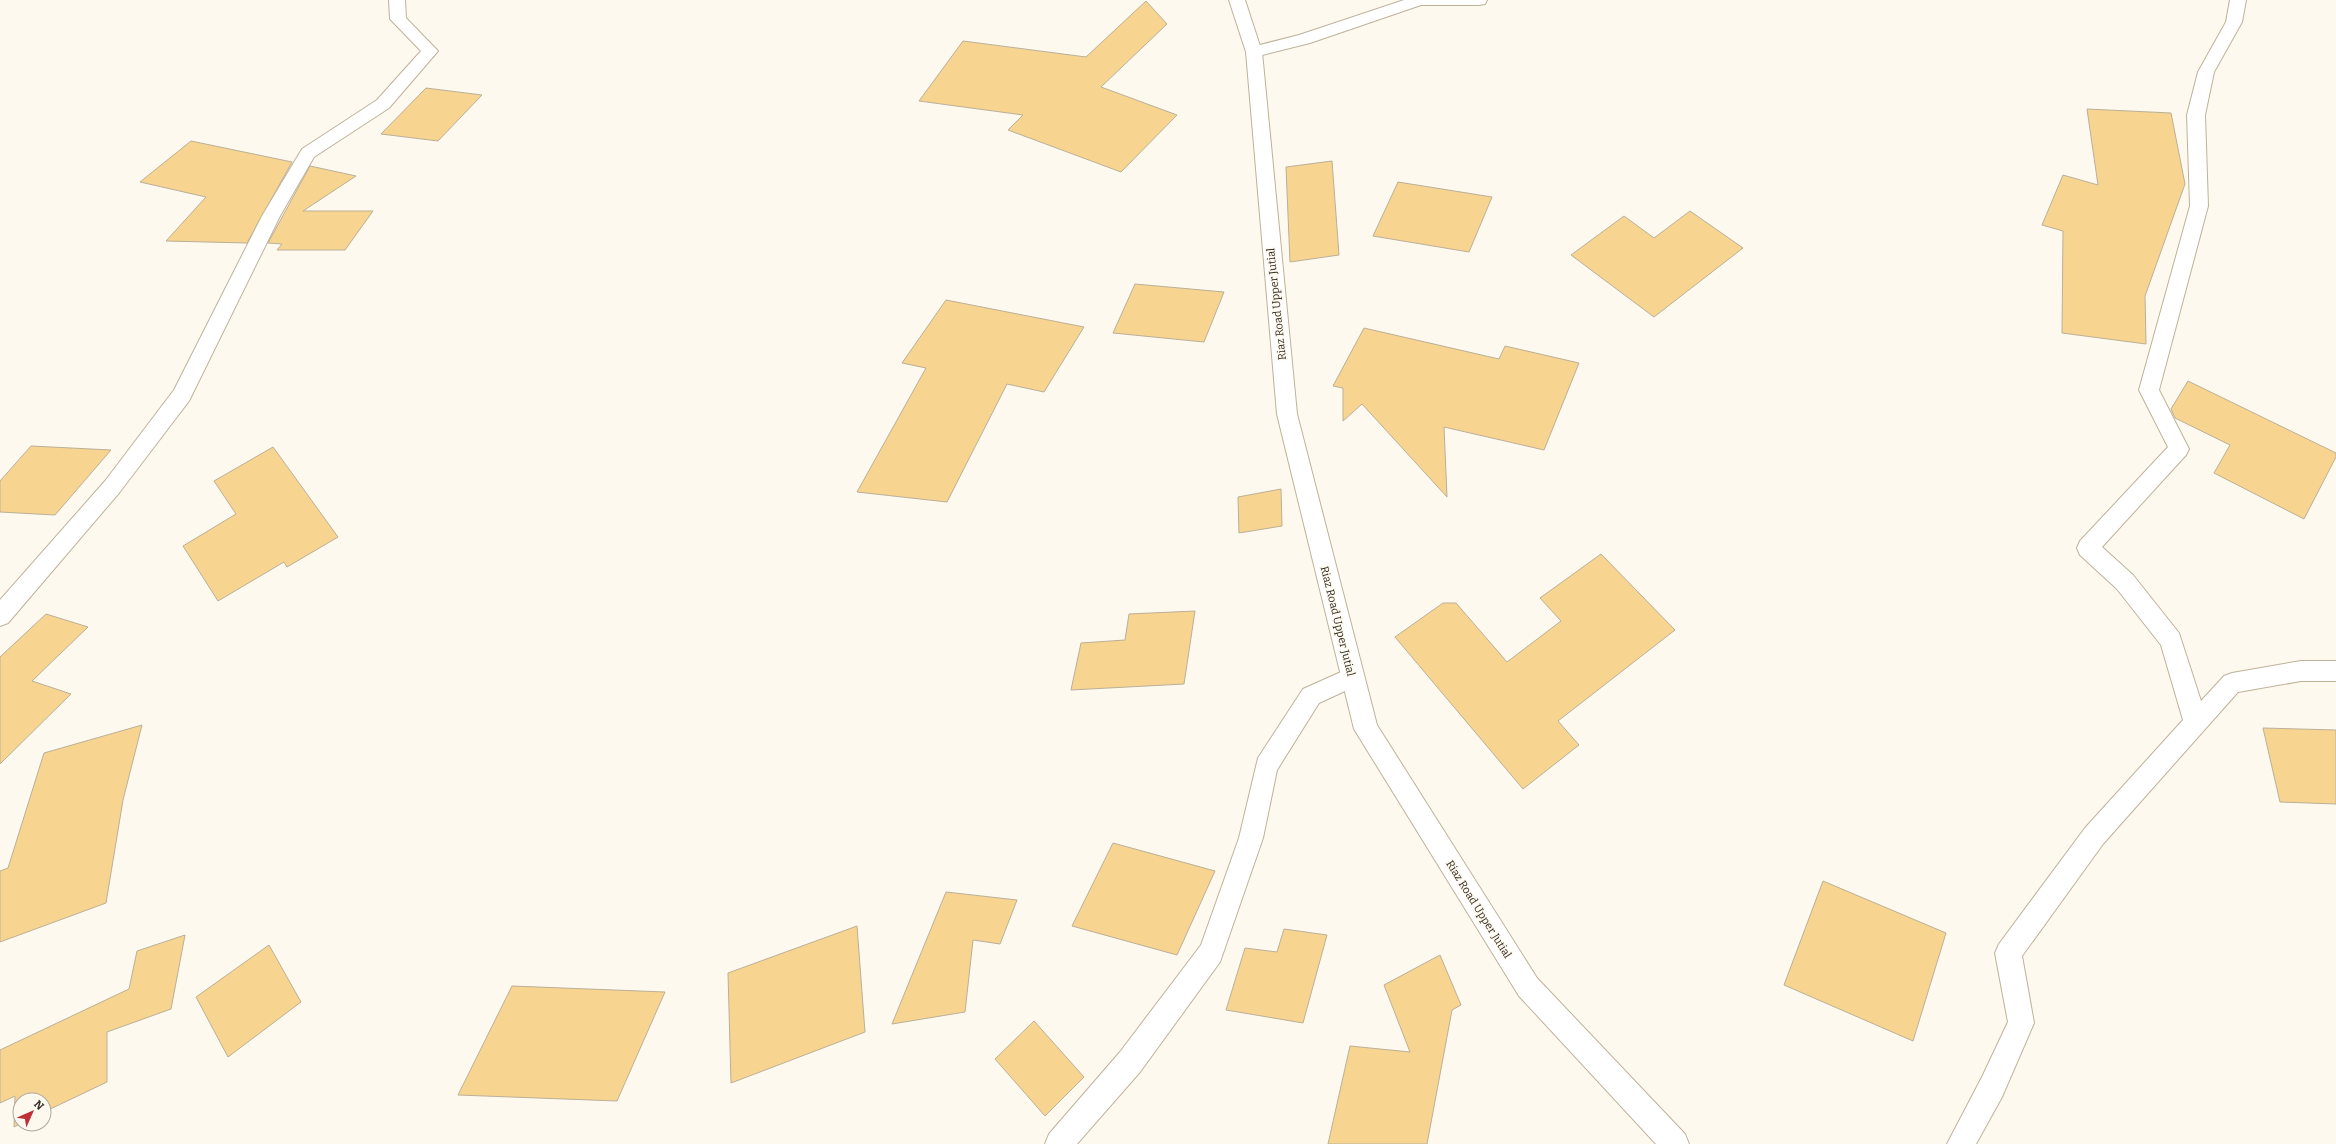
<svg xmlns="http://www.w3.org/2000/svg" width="2336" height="1144" viewBox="0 0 2336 1144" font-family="Bitter,serif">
  <rect width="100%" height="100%" fill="#fef9ef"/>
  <g fill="#f7d590" stroke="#bbaf97">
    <path d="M1146 1 1167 24 1101 87 1177 115 1121 172 1008 130 1023 115 919 101 963 41 1086 57Z"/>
    <path d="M426 88 482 95 438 141 381 134Z"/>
    <path d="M2087 109 2171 113 2185 184 2145 296 2146 344 2062 333 2063 231 2042 225 2063 175 2098 185Z"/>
    <path d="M191 141 292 162 247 243 166 241 206 197 140 182Z"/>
    <path d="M1332 161 1339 255 1290 262 1286 167Z"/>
    <path d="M310 166 356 176 303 211H373L345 250H277L282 244 268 243Z"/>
    <path d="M1398 182 1492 197 1469 252 1373 236Z"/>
    <path d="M1690 211 1743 248 1654 317 1571 255 1624 216 1654 238Z"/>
    <path d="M1135 284 1224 292 1204 342 1113 333Z"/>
    <path d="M946 300 1084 327 1044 392 1007 384 947 502 857 492 926 368 902 363Z"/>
    <path d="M1364 328 1499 359 1505 346 1579 363 1544 450 1444 427 1447 497 1362 404 1343 421V388L1333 386Z"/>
    <path d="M2188 381 2336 453V457L2304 519 2214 473 2230 445 2175 418 2171 409Z"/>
    <path d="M31 446 111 450 55 515 0 512V481Z"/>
    <path d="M273 447 338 537 287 567 284 562 218 601 183 546 236 514 214 481Z"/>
    <path d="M1281 489 1282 526 1239 533 1238 497Z"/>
    <path d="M1601 554 1675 630 1558 721 1579 745 1523 789 1395 637 1443 603H1456L1507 662 1561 621 1540 598Z"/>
    <path d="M1195 611 1184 684 1071 690 1081 643 1125 640 1129 614Z"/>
    <path d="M46 614 88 627 32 681 71 694 0 764V657Z"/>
    <path d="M142 725 123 800 106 903 0 942V871L8 868 44 753Z"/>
    <path d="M2263 728 2336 730V804L2280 802Z"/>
    <path d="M1113 843 1215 871 1177 955 1072 926Z"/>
    <path d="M1823 881 1946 933 1913 1041 1784 985Z"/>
    <path d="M946 892 1017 900 1000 944 973 940 965 1012 892 1024Z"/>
    <path d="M857 926 865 1032 731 1083 728 973Z"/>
    <path d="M1284 929 1327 935 1303 1023 1226 1010 1245 948 1277 952Z"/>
    <path d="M185 935 171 1009 107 1032V1082L44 1112V1100H20V1124L14 1127 15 1096 0 1103V1050L129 989 137 951Z"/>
    <path d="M269 945 301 1002 228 1057 196 997Z"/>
    <path d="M1440 955 1461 1005 1452 1010 1427 1144H1328L1350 1046 1410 1052 1384 985Z"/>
    <path d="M512 986 665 992 617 1101 458 1095Z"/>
    <path d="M1034 1021 1084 1077 1045 1116 995 1059Z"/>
  </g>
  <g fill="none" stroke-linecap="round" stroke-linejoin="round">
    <defs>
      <g id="street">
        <path d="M389 0H405L406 18 438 51 389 108 314 157 280 216 189 401 119 493 8 623 0 626V600L105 481 174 390 262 216 302 149 377 100 421 51 390 19Z"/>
        <path d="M1404 0H1487L1485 4 1479 5H1421L1310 43 1254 57 1248 56 1246 52 1248 48 1299 35Z"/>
        <path d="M2230 0H2246L2242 22 2214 72 2205 115 2208 206 2159 390 2189 449 2186 455 2102 547 2133 575 2179 633 2201 701 2224 676 2232 673 2301 661H2336V681H2301L2238 692 2103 844 2022 956 2034 1023 2002 1097 1976 1144H1947L1982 1077 2008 1022 1995 953 1999 944 2085 828 2183 720 2161 645 2117 589 2080 555 2077 548 2080 541 2168 447 2139 390 2190 206 2187 115 2198 72 2226 22Z"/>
        <path d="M1352 667 1360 670 1364 677 1360 684 1319 703 1277 770 1263 838 1220 962 1140 1072 1077 1144H1045L1049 1134 1120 1052 1201 945 1239 838 1258 758 1303 689Z"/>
      </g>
      <path id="secondary" d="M1229 0H1245L1262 52 1297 414 1377 725 1537 978 1685 1134 1689 1144H1656L1519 996 1354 729 1277 414 1246 52Z"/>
    </defs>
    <use href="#street" stroke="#beb299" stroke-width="2"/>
    <use href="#secondary" stroke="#beb299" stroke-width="2"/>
    <use href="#street" fill="#fff" fill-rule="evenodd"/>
    <use href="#secondary" fill="#fff" fill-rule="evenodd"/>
  </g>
  <g text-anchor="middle" stroke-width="3" stroke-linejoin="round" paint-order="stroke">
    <g font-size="11" fill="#332f25" stroke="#fef9ef">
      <text transform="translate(1276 304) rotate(-96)" y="4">Riaz Road Upper Jutial</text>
      <text transform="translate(1338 621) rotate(76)" y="4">Riaz Road Upper Jutial</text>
      <text transform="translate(1479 909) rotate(58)" y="4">Riaz Road Upper Jutial</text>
    </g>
  </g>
  <g transform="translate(32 1112) rotate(45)"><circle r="19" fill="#fef9ef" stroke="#ada89e"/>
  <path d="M0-3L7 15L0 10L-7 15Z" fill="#bf2f36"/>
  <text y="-6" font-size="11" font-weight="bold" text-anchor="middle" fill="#332f25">N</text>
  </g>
</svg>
